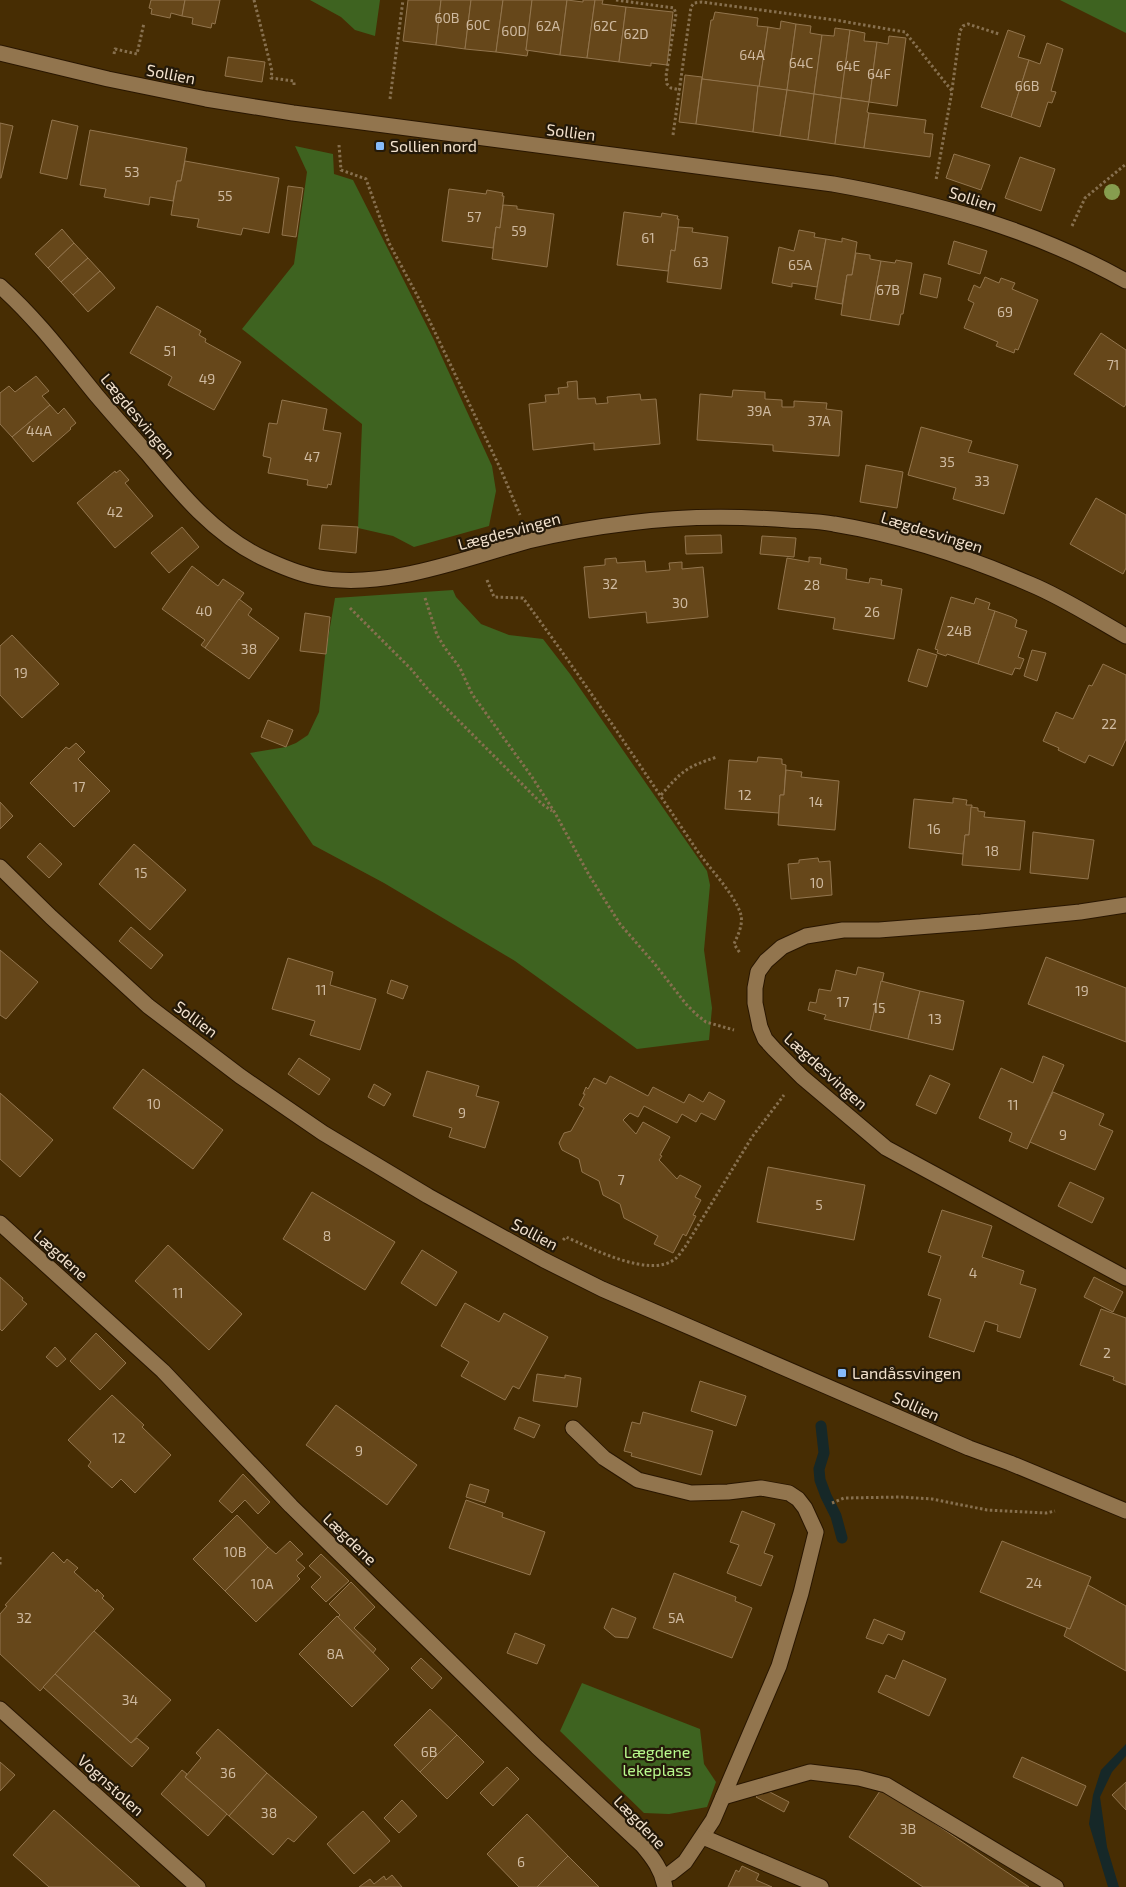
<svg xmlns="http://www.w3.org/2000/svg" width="1126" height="1887" viewBox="0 0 1126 1887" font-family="'Exo 2',sans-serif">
  <rect width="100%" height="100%" fill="#472d03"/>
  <g fill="#3e6320">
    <path d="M310 0H380L375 36 355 30 341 17Z"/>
    <path d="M1060 0H1126V33Z"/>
    <path d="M295 146 333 154 334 174 353 180 434 340 492 466 496 491 489 526 414 547 393 536 358 528 362 424 242 329 294 264 307 172Z"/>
    <path d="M453 590 456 597 481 624 509 635 543 639 570 674 707 871 710 885 704 950 712 1008 709 1040 637 1049 515 961 384 883 313 845 250 753 286 747 296 743 308 735 319 712 325 656 335 598Z"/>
    <path d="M582 1683 700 1729 704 1764 716 1782 707 1807 669 1814 644 1813 560 1731Z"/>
  </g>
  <path fill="#162828" d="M1126 1744V1756L1112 1772 1100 1797 1107 1847 1119 1887H1108L1089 1824 1093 1795 1101 1770Z"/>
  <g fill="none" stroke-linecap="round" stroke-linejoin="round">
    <path stroke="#162828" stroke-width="11" d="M821 1426 824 1453 819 1469 820 1480 826 1496 836 1516 842 1538"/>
  </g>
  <g fill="#66471a" stroke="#92754e">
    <path d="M151 0H185L182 16 171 13 170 18 151 14 152 9 149 8Z"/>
    <path d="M185 0H220L215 24 212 23 211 28 192 24 193 18 182 16Z"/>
    <path d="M408 0H441L436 45 403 41Z"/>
    <path d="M441 0H471L465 49 436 45Z"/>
    <path d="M471 0H503L496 52 465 49Z"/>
    <path d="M503 0H532L526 50 528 51 527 56 496 52Z"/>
    <path d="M532 0H567L560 55 526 50Z"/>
    <path d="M567 0 583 2V0H595L587 58 560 55Z"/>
    <path d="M595 0H603L602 4 626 7 619 62 587 58Z"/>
    <path d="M626 7 673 12 667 65 651 63V66L619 62Z"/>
    <path d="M715 12 758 18 757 26 768 27 759 87 702 79 711 20H713Z"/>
    <path d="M781 21 796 24 787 90 759 87 768 27 780 29Z"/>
    <path d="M796 24 811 26 810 33 822 35 814 94 787 90Z"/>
    <path d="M835 28 850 30 841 98 814 94 822 35 834 36Z"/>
    <path d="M850 30 865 33 864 41 877 42 869 102 841 98Z"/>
    <path d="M1008 30 1025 36 1018 57 1029 60 1011 117 981 107Z"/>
    <path d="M889 36 906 38 897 106 869 102 877 42 888 44Z"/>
    <path d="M1047 43 1063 49 1051 91 1056 92 1052 103 1048 102 1040 127 1011 117 1029 60 1040 64Z"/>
    <path d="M228 57 265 62 262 82 225 76Z"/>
    <path d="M685 75 702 77 696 124 679 122Z"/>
    <path d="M702 79 758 86 753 132 696 124Z"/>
    <path d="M758 86 787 90 780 136 753 132Z"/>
    <path d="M787 90 814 94 808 140 780 136Z"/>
    <path d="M814 94 841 98 835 144 808 140Z"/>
    <path d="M841 98 869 102 867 112 869 113 864 148 835 144Z"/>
    <path d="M869 113 926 120 924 133 933 134 930 157 864 148Z"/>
    <path d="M52 120 78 126 67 179 40 173Z"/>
    <path d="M0 123 13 126 1 178H0Z"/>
    <path d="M90 130 187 148 181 181H177L173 201 150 197 149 205 104 197 106 189 80 185Z"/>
    <path d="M954 154 990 165 981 190 946 178Z"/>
    <path d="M1020 157 1055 169 1041 211 1005 198Z"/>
    <path d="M185 161 279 178 269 233 243 228 241 235 197 227 199 219 171 215 177 181H181Z"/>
    <path d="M288 186 303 188 296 237 282 235Z"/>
    <path d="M449 189 486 194 487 190 503 193 502 196H504L500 228 496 227 493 248 442 241Z"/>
    <path d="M503 205 517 206V209L554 214 547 267 492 259 496 227 500 228Z"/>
    <path d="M624 212 661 217 662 213 678 216 677 219H679L675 251 671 250 668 271 617 265Z"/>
    <path d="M678 227 693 228 692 232 728 237 721 289 667 282 671 250 675 251Z"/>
    <path d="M62 229 74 243 48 268 35 254Z"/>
    <path d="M799 230 815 233 814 237 826 239 817 287 792 283V287L772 283 779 247 794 251Z"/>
    <path d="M842 238 857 242 852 275H847L842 304 815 299 826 239 842 242Z"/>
    <path d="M954 241 987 251 980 274 948 264Z"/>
    <path d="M74 243 88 258 61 282 48 268Z"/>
    <path d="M856 253 870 255V259L881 261 870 320 841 315 847 275H852Z"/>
    <path d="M88 258 100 271 73 295 61 282Z"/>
    <path d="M896 260 912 263 903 314H901L899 325 870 320 881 261 895 263Z"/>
    <path d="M100 271 115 288 88 312 73 295Z"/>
    <path d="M924 274 941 278 937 298 920 294Z"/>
    <path d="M985 277 999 283 1001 278 1015 283 1012 289 1038 300 1018 350 1015 349 1014 353 996 346 998 342 964 328 974 303 968 300 974 285 980 288Z"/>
    <path d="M157 306 201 331 199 335 206 339 205 342 241 362 214 410 168 385 172 377 130 353Z"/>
    <path d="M1101 333 1126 350V404L1124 407 1074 374Z"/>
    <path d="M36 376 49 391 42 396 50 405 12 437 0 424V393L9 386 15 392Z"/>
    <path d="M577 381 578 399 595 398 596 404 608 403 607 397 640 394 641 400 656 399 660 444 594 450V443L533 450 529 404 546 402 545 395 559 394 558 388 568 387 567 382Z"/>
    <path d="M733 390 765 392V399L782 400V407H794V401L827 403 826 409 842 411 839 456 773 451V445L697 440 700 394 732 397Z"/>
    <path d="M282 400 327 409 323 430 341 433 331 485 328 484 327 488 307 485 308 480 268 473 271 458 263 456 269 423 277 424Z"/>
    <path d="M50 405 58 414 64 408 76 423 70 428 71 429 33 462 12 437Z"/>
    <path d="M921 427 972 441 968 452 1018 465 1004 514 953 499 956 488 908 475Z"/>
    <path d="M866 465 903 472 897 508 860 502Z"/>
    <path d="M120 470 129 480 125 483 153 516 115 548 77 503 115 471 116 473Z"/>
    <path d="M1096 498 1126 515V568L1123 574 1070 544Z"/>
    <path d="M322 525 358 527 356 553 319 549Z"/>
    <path d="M182 527 199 547 169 573 151 553Z"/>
    <path d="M721 535 722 553 686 554 685 536Z"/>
    <path d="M762 536 796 538 794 557 760 554Z"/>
    <path d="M809 557 821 558 820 564 847 569 846 579 869 583 870 578 882 580 881 585 902 589 894 639 833 629 835 618 778 609 787 558 809 562Z"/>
    <path d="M616 558 617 563 645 561 646 572 670 570 669 563 682 562V569L703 567 708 617 647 623 646 612 589 618 584 567 605 565V559Z"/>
    <path d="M192 566 218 586 223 579 244 593 205 648 201 645 205 640 162 609Z"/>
    <path d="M951 597 974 604 976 598 990 603 988 609 995 611 978 664 947 654 946 656 937 653 938 650 935 649Z"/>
    <path d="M239 599 252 609 248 615 279 638 249 679 205 648Z"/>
    <path d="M995 611 1012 617 1017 620 1015 627 1027 631 1018 657 1024 659 1020 669 1015 668 1012 675 978 664Z"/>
    <path d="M305 613 330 617 326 654 300 651Z"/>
    <path d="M12 635 59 684 22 718 0 695V646Z"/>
    <path d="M918 649 937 655 927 687 908 681Z"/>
    <path d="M1032 650 1046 653 1037 681 1024 676Z"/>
    <path d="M1103 664 1126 675V739L1113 766 1089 755 1085 763 1058 750 1059 748 1043 741 1056 712 1073 719 1089 685 1092 686Z"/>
    <path d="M268 720 293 730 286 747 261 737Z"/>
    <path d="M76 743 85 752 78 759 110 791 74 827 30 783 66 747 69 749Z"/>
    <path d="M758 757 782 759V764L786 765 784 795H780L779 813 725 809 729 760 757 762Z"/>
    <path d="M786 770 802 772 801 777 839 781 835 830 778 825 780 795H784Z"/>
    <path d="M953 798 967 800 966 805H972L969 835H965L963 854 909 848 914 799 953 803Z"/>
    <path d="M0 802 13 816 0 829Z"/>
    <path d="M971 807 978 808V811L985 812 984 817 1025 821 1020 870 962 865 965 835H969Z"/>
    <path d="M1033 832 1094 840 1088 879 1030 873Z"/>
    <path d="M40 843 62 864 49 878 27 857Z"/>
    <path d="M134 844 186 890 150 930 99 884Z"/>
    <path d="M818 858 819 862 830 861 832 895 791 899 788 864 799 863V860Z"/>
    <path d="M131 927 163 955 151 969 119 941Z"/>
    <path d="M0 950 38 982 6 1019 0 1015Z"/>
    <path d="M1046 957 1126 988V1042L1028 1004Z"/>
    <path d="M288 958 333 972 330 985 376 999 360 1050 310 1035 315 1021 272 1009Z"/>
    <path d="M858 967 884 973 870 1030 824 1019 826 1015 808 1010 810 1002 816 1003 819 989 831 991 836 970 856 975Z"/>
    <path d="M391 980 408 986 403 999 387 993Z"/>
    <path d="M881 981 920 991 908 1039 870 1030Z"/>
    <path d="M920 991 964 1001 953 1050 908 1039Z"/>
    <path d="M1043 1056 1064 1065 1027 1149 1009 1141 1012 1133 979 1118 1001 1068 1033 1083Z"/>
    <path d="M299 1058 330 1079 319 1095 288 1074Z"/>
    <path d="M143 1069 223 1130 193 1169 113 1108Z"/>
    <path d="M427 1071 479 1086 476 1096 499 1102 485 1148 449 1137 452 1128 413 1116Z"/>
    <path d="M930 1075 950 1084 936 1114 916 1105Z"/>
    <path d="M610 1076 648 1096 653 1087 684 1103 689 1094 703 1102 709 1092 725 1101 715 1120 701 1113 696 1122 682 1114 677 1123 644 1106 638 1117 630 1113 623 1120 636 1134 643 1122 670 1137 660 1155 662 1156 659 1160 677 1179 680 1175 701 1186 695 1197 701 1200 693 1215 696 1216 686 1236 683 1234 673 1253 654 1244 658 1236 624 1218 620 1204 603 1195 599 1181 582 1172 579 1159 562 1150 559 1143 564 1133 571 1131 584 1108 579 1105 585 1094H583L586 1087 588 1089 594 1078 606 1084Z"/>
    <path d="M374 1084 391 1094 384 1106 368 1097Z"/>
    <path d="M1053 1092 1104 1114 1099 1125 1113 1131 1095 1170 1030 1142Z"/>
    <path d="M0 1093 53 1140 20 1177 0 1159Z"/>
    <path d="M768 1167 865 1185 854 1240 757 1222Z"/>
    <path d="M1070 1182 1104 1198 1092 1223 1058 1206Z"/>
    <path d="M312 1192 395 1242 365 1290 283 1239Z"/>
    <path d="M942 1210 992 1226 982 1257 1024 1271 1020 1284 1036 1289 1020 1338 997 1331 998 1325 985 1321 974 1352 929 1337 941 1299 928 1295 941 1256 928 1252Z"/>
    <path d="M168 1245 242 1314 209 1350 135 1281Z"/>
    <path d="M422 1250 457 1272 436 1306 401 1283Z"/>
    <path d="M0 1277 23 1298 22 1300 27 1304 2 1331 0 1329Z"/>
    <path d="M1094 1277 1123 1292 1113 1312 1084 1297Z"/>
    <path d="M465 1303 499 1322 504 1313 548 1337 519 1389 513 1386 505 1400 461 1376 469 1362 441 1346Z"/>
    <path d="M1101 1309 1126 1318V1385L1113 1380 1114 1377 1080 1365Z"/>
    <path d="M96 1333 126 1363 100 1390 70 1361Z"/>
    <path d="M55 1347 66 1359 57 1367 46 1357Z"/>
    <path d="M537 1374 565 1378V1375L581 1378 577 1407 533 1401Z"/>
    <path d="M700 1381 746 1396 736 1426 691 1411Z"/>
    <path d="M112 1395 144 1425 142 1427 171 1455 135 1493 121 1479 112 1488 88 1466 91 1462 68 1440Z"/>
    <path d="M336 1405 417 1465 387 1505 306 1445Z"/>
    <path d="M643 1412 713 1431 701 1475 631 1456 632 1453 624 1451 632 1422 640 1424Z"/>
    <path d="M519 1417 540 1425 534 1438 514 1429Z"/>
    <path d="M243 1474 270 1502 258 1514 245 1500 232 1513 219 1501Z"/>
    <path d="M470 1484 489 1490 485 1503 466 1497Z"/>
    <path d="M466 1500 503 1513 502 1517 545 1532 530 1575 449 1548Z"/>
    <path d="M742 1511 775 1524 764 1553 773 1556 761 1586 727 1573 739 1545 730 1542Z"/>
    <path d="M237 1515 268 1547 225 1591 193 1559Z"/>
    <path d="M290 1541 303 1554 296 1560 305 1568 297 1576 300 1579 256 1622 225 1591 268 1547 276 1554Z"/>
    <path d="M1002 1541 1091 1577 1070 1629 980 1592Z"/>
    <path d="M53 1552 64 1563 67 1559 78 1568 74 1572 96 1592 97 1589 104 1596 102 1598 114 1609 40 1691 0 1654V1614L7 1606 5 1605Z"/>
    <path d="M321 1554 349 1581 326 1602 311 1587 321 1577 309 1566Z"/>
    <path d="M674 1573 736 1597 735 1601 752 1608 732 1658 653 1628Z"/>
    <path d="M351 1582 375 1607 354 1628 376 1649 373 1653 338 1617 340 1615 329 1604Z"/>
    <path d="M1088 1585 1126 1606V1671L1064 1636 1067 1628 1070 1629Z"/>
    <path d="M612 1608 636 1618 628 1638 615 1637 604 1628Z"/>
    <path d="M337 1616 389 1669 352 1707 299 1654Z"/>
    <path d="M874 1619 905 1632 902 1640 888 1634 883 1644 866 1638Z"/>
    <path d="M94 1631 171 1700 131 1743 55 1674Z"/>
    <path d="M515 1633 545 1645 537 1664 507 1653Z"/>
    <path d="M421 1658 442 1678 432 1689 411 1668Z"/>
    <path d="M903 1660 946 1679 929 1716 878 1692 886 1675 895 1679Z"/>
    <path d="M55 1674 131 1743 137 1738 149 1748 132 1767 43 1687Z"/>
    <path d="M430 1709 457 1735 420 1772 394 1745Z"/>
    <path d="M218 1729 267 1773 229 1816 185 1777 201 1758 196 1753Z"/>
    <path d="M457 1735 484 1762 447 1799 420 1772Z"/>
    <path d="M1022 1757 1086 1786 1077 1806 1013 1777Z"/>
    <path d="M0 1762 15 1775 0 1791Z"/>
    <path d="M507 1767 519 1779 493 1806 480 1793Z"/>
    <path d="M182 1770 187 1774 185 1777 227 1814 208 1836 161 1794Z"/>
    <path d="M267 1773 317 1817 294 1842 288 1838 273 1855 229 1816Z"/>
    <path d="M1126 1782V1810L1112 1795Z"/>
    <path d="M882 1788 1029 1887H923L849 1837Z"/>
    <path d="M764 1789 789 1802 784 1812 756 1797Z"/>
    <path d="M402 1800 417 1816 399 1833 384 1818Z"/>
    <path d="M54 1810 140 1887H49L13 1855Z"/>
    <path d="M363 1811 390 1841 354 1874 327 1844Z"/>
    <path d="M527 1814 568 1856 537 1887H519L487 1854Z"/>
    <path d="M568 1856 599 1887H537Z"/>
    <path d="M742 1866 759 1874 756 1880 772 1887H728L736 1870 739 1872Z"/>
    <path d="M392 1875 402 1887H359L370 1879 374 1884 384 1876 386 1880Z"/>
  </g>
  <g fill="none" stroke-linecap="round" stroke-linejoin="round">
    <defs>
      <g id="service">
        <path d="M573 1428 604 1458 638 1480 691 1493 728 1492 761 1488 789 1493 798 1499 805 1508 816 1532 801 1593 779 1666 713 1820 685 1862 671 1873 663 1876"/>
        <path d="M723 1797 810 1772 859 1778 886 1785 1056 1887"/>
        <path d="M703 1837 821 1887"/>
      </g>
      <g id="minor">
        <path d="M0 286C37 319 66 358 97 396 114 416 131 435 148 454 181 494 214 534 261 557 278 565 296 573 315 577 383 591 463 559 528 541 561 533 595 527 629 523 682 516 736 516 789 520 804 521 819 521 834 524 901 535 968 557 1030 584 1064 598 1094 618 1126 636"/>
        <path d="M1126 905 1080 912 981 922 879 930H843L806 936 782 947 766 961 758 972 755 988V1003L760 1027 765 1039 774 1049 802 1077 886 1148 1126 1278"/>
        <path d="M0 1223 163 1371 291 1506 537 1747 642 1845C653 1858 662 1870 665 1887"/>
        <path d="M0 1709 198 1887"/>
      </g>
      <g id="tertiary">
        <path d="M0 53 108 79 206 99 293 113 833 184C935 202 1035 230 1126 281"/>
        <path d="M0 867 51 917 148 1006 240 1076 323 1133 428 1196 544 1260 602 1289 969 1448 1010 1463 1126 1511"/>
      </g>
    </defs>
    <use href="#service" stroke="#291600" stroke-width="17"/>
    <use href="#minor" stroke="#291600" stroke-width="17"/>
    <use href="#tertiary" stroke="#291600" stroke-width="17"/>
    <g stroke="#87704f" stroke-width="3" stroke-dasharray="2.5 2.5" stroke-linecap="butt">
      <path d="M254 0 272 71 271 78 294 81V87"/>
      <path d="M616 0 674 8 676 14 666 76 667 84 671 88 680 90"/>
      <path d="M114 54 115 49 137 54 144 23"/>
      <path d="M952 90 960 31 963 26 968 24 999 34"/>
      <path d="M390 99 403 0"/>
      <path d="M673 135 691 7 694 3 702 2 835 20 905 32 952 91 936 180"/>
      <path d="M339 145 341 170 366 179 389 243 418 297 501 470 520 515"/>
      <path d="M1072 226 1085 198 1126 164"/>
      <path d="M487 580 494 597 523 598C583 679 639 764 696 849 708 867 735 894 741 915 743 925 738 935 734 944L740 953"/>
      <path d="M425 598 437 635 445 648 460 668 472 694 532 777 555 813 589 875 620 924 654 963 686 1004 697 1015 706 1022 734 1030"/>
      <path d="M350 608 411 669 430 692 542 804 552 811"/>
      <path d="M661 795C682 771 686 767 717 757"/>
      <path d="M563 1240 566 1237C591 1248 650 1279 675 1259 679 1256 682 1250 685 1247L752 1137 784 1095"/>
      <path d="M832 1503 844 1498 901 1497 932 1499 987 1510 1046 1513 1055 1511"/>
      <path d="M0 1557V1566"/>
    </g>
    <use href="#service" stroke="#92754e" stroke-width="15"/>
    <use href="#minor" stroke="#92754e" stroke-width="15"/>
    <use href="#tertiary" stroke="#92754e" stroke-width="15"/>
  </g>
  <circle fill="#869d4f" cx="1112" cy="192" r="8"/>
  <g fill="#86bbfb" stroke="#241909" stroke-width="2">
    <rect x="375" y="141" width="10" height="10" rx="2.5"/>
    <rect x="837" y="1368" width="10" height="10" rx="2.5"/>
  </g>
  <g text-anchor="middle" stroke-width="4.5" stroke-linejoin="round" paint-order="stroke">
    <g font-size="14" fill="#cfbaa0">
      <text x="447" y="23">60B</text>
      <text x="478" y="30">60C</text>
      <text x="548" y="31">62A</text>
      <text x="605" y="31">62C</text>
      <text x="514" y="36">60D</text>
      <text x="636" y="39">62D</text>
      <text x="752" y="60">64A</text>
      <text x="801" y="68">64C</text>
      <text x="848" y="71">64E</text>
      <text x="879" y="79">64F</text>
      <text x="1027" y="91">66B</text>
      <text x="132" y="177">53</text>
      <text x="225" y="201">55</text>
      <text x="474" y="222">57</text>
      <text x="519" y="236">59</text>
      <text x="648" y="243">61</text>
      <text x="701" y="267">63</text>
      <text x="800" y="270">65A</text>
      <text x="888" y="295">67B</text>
      <text x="1005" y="317">69</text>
      <text x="170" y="356">51</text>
      <text x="1113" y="370">71</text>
      <text x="207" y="384">49</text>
      <text x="759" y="416">39A</text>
      <text x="819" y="426">37A</text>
      <text x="39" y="436">44A</text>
      <text x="312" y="462">47</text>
      <text x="947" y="467">35</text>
      <text x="982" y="486">33</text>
      <text x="115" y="517">42</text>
      <text x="610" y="589">32</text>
      <text x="812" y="590">28</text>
      <text x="680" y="608">30</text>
      <text x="204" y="616">40</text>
      <text x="872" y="617">26</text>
      <text x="959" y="636">24B</text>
      <text x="249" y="654">38</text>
      <text x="21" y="678">19</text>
      <text x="1109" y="729">22</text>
      <text x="79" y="792">17</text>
      <text x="745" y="800">12</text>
      <text x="816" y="807">14</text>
      <text x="934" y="834">16</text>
      <text x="992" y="856">18</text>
      <text x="141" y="878">15</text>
      <text x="817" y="888">10</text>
      <text x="321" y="995">11</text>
      <text x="1082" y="996">19</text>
      <text x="843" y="1007">17</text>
      <text x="879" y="1013">15</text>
      <text x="935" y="1024">13</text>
      <text x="154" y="1109">10</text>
      <text x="1013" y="1110">11</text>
      <text x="462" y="1118">9</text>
      <text x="1063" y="1140">9</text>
      <text x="621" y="1185">7</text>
      <text x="819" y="1210">5</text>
      <text x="327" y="1241">8</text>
      <text x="973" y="1278">4</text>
      <text x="178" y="1298">11</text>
      <text x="1107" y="1358">2</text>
      <text x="119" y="1443">12</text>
      <text x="359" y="1456">9</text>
      <text x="235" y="1557">10B</text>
      <text x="1034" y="1588">24</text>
      <text x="262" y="1589">10A</text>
      <text x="24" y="1623">32</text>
      <text x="676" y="1623">5A</text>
      <text x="335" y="1659">8A</text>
      <text x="130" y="1705">34</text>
      <text x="429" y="1757">6B</text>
      <text x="228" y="1778">36</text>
      <text x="269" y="1818">38</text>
      <text x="908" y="1834">3B</text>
      <text x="521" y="1867">6</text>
    </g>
    <g font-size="16" fill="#f2e1cd" stroke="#241909">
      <text transform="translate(171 74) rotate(11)" y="6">Sollien</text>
      <text transform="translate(571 132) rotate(7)" y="6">Sollien</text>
      <text transform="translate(973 199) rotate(18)" y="6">Sollien</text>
      <text transform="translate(138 416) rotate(50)" y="6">Lægdesvingen</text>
      <text transform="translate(509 531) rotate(-15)" y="6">Lægdesvingen</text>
      <text transform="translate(932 532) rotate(17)" y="6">Lægdesvingen</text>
      <text transform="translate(196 1019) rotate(37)" y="6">Sollien</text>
      <text transform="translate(826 1071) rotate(42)" y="6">Lægdesvingen</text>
      <text transform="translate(535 1234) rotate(28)" y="6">Sollien</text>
      <text transform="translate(61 1255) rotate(42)" y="6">Lægdene</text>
      <text transform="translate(916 1406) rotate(24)" y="6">Sollien</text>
      <text transform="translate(350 1539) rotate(44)" y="6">Lægdene</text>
      <text transform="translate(111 1785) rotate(42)" y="6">Vognstølen</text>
      <text transform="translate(640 1822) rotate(46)" y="6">Lægdene</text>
    </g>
    <g font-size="16" fill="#f2e1cd" stroke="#241909" text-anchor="start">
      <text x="390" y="152">Sollien nord</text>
      <text x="852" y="1379">Landåssvingen</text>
    </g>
    <g font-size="16" fill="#b9f98d" stroke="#241909">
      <text x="657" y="1758">Lægdene<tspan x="657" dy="18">lekeplass</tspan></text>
    </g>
  </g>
</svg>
